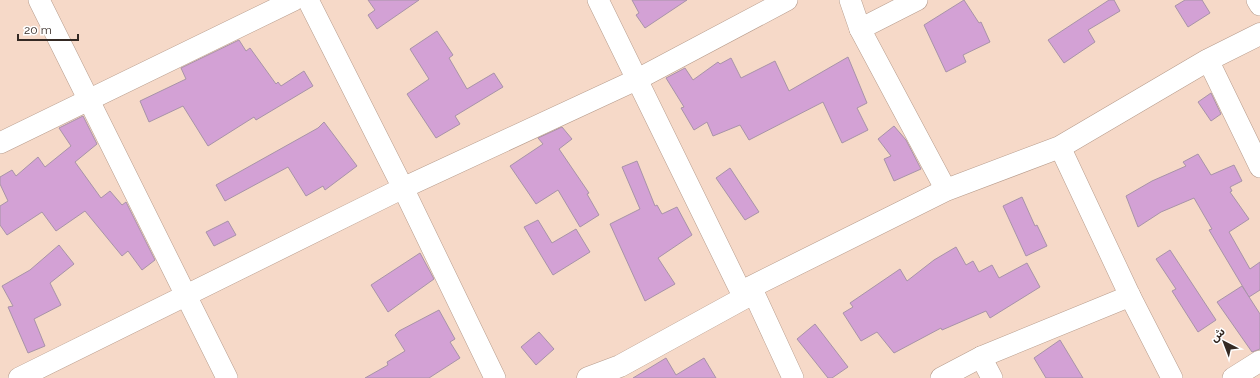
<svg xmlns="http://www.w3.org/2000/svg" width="1260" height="378" viewBox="0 0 1260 378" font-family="Raleway,'Noto Sans Arabic',sans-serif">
  <rect width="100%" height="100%" fill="#f6d9c8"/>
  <g fill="#d3a1d5" stroke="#a893a8">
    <path d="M368 0H419L377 29 368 15 375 10Z"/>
    <path d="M632 0H687L645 28 636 15 639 13Z"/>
    <path d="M964 0 979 23 981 22 990 42 963 55 966 62 946 72 924 25Z"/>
    <path d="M1109 0H1114L1120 11 1088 30 1095 42 1064 63 1048 40Z"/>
    <path d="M1185 0H1202L1210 13 1188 27 1175 6Z"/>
    <path d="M437 31 453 55 449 58 467 89 494 73 503 87 455 116 460 124 436 138 407 94 429 79 410 49Z"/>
    <path d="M239 40 246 51 250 48 276 84 278 82 281 86 304 71 313 86 256 120 254 117 208 146 183 106 149 122 140 101 186 79 181 68Z"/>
    <path d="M848 57 867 103 857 108 868 130 842 143 823 102 749 140 740 125 713 136 707 122 694 130 681 108 684 107 666 78 685 68 693 80 718 62 720 64 731 58 741 78 775 61 789 91Z"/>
    <path d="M1211 93 1221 114 1211 121 1198 102Z"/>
    <path d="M83 116 97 144 75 162 101 198 110 191 122 205 126 202 155 260 142 270 128 251 122 256 85 211 56 231 42 212 7 235 0 225V206L8 201 0 184V177L12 170 16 176 38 157 45 167 71 146 59 128Z"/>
    <path d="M324 122 357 166 325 190 323 186 306 196 288 167 225 201 216 185 318 128Z"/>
    <path d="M894 126 906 140 921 169 894 181 884 159 891 156 878 139Z"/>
    <path d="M562 127 572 139 559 149 589 193 587 194 599 215 580 227 558 190 536 204 510 166 543 144 538 138Z"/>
    <path d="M1198 154 1211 175 1234 165 1242 181 1230 187 1232 191 1230 192 1249 219 1229 232 1250 269 1260 262V290L1249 297 1209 230 1212 229 1194 198 1161 212 1138 227 1126 196 1152 181 1186 166 1183 162Z"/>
    <path d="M637 161 655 206 657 205 662 214 677 207 692 235 658 258 675 284 645 301 610 224 640 209 622 167Z"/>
    <path d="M730 168 759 212 745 220 716 178Z"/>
    <path d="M1022 197 1035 226 1037 225 1047 246 1026 256 1003 206Z"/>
    <path d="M538 220 552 243 576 229 590 252 553 275 524 227Z"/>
    <path d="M228 221 236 235 214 246 206 232Z"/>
    <path d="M59 245 74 264 50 283 61 305 34 319 45 346 28 353 8 307 13 306 2 286 30 270Z"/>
    <path d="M956 247 966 265 973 261 979 272 992 265 999 278 1027 263 1040 287 990 318 986 311 942 330 941 328 894 353 877 332 861 341 843 313 853 307 850 303 900 269 907 281 934 260Z"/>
    <path d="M1170 250 1216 320 1198 332 1172 291 1176 289 1156 259Z"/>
    <path d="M420 253 434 279 388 312 371 285Z"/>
    <path d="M1242 286 1260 314V349L1252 352 1217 302Z"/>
    <path d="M439 310 455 339 450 342 460 358 429 378H365L388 365 387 362 405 351 395 335 399 331Z"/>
    <path d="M815 324 848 367 832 378H828L797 339Z"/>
    <path d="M539 332 554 349 536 365 521 347Z"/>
    <path d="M1060 340 1083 378H1046L1034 358Z"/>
    <path d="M666 358 676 375 704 358 716 378H633Z"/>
  </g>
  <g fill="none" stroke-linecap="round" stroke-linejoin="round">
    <defs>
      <g id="minor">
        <path d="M39 0 227 378"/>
        <path d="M308 0 403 188 495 378"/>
        <path d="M598 0 744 298"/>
        <path d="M850 0 860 29 946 190"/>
        <path d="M1257 0 1260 5"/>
        <path d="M860 29 917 0"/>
        <path d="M1208 60 1260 167"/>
        <path d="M0 143 294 0"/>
        <path d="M1060 147 1130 296 1172 378"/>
        <path d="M751 287 793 378"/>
        <path d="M981 357 992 378"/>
        <path d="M19 378 403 188 638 79 787 0"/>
        <path d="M941 378 981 357 1130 296"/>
        <path d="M1233 378 1260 361"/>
      </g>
      <path id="tertiary" d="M588 378 620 366 744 298 751 287 946 190 1060 147 1208 60 1260 34"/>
    </defs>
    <use href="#minor" stroke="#b79c8c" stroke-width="22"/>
    <use href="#tertiary" stroke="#b79c8c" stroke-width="23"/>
    <use href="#minor" stroke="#fff" stroke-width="21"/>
    <use href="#tertiary" stroke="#fff" stroke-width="22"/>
  </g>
  <g transform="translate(1224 342) rotate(318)" stroke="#ffffff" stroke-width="3" paint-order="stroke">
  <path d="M0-3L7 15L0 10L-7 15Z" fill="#342923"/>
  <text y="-6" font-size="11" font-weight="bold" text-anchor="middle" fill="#342923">ش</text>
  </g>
  <path d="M18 34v6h60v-6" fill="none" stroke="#342923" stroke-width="2"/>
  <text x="24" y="34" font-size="12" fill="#342923" stroke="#ffffff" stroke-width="3" paint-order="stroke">20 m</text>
</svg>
